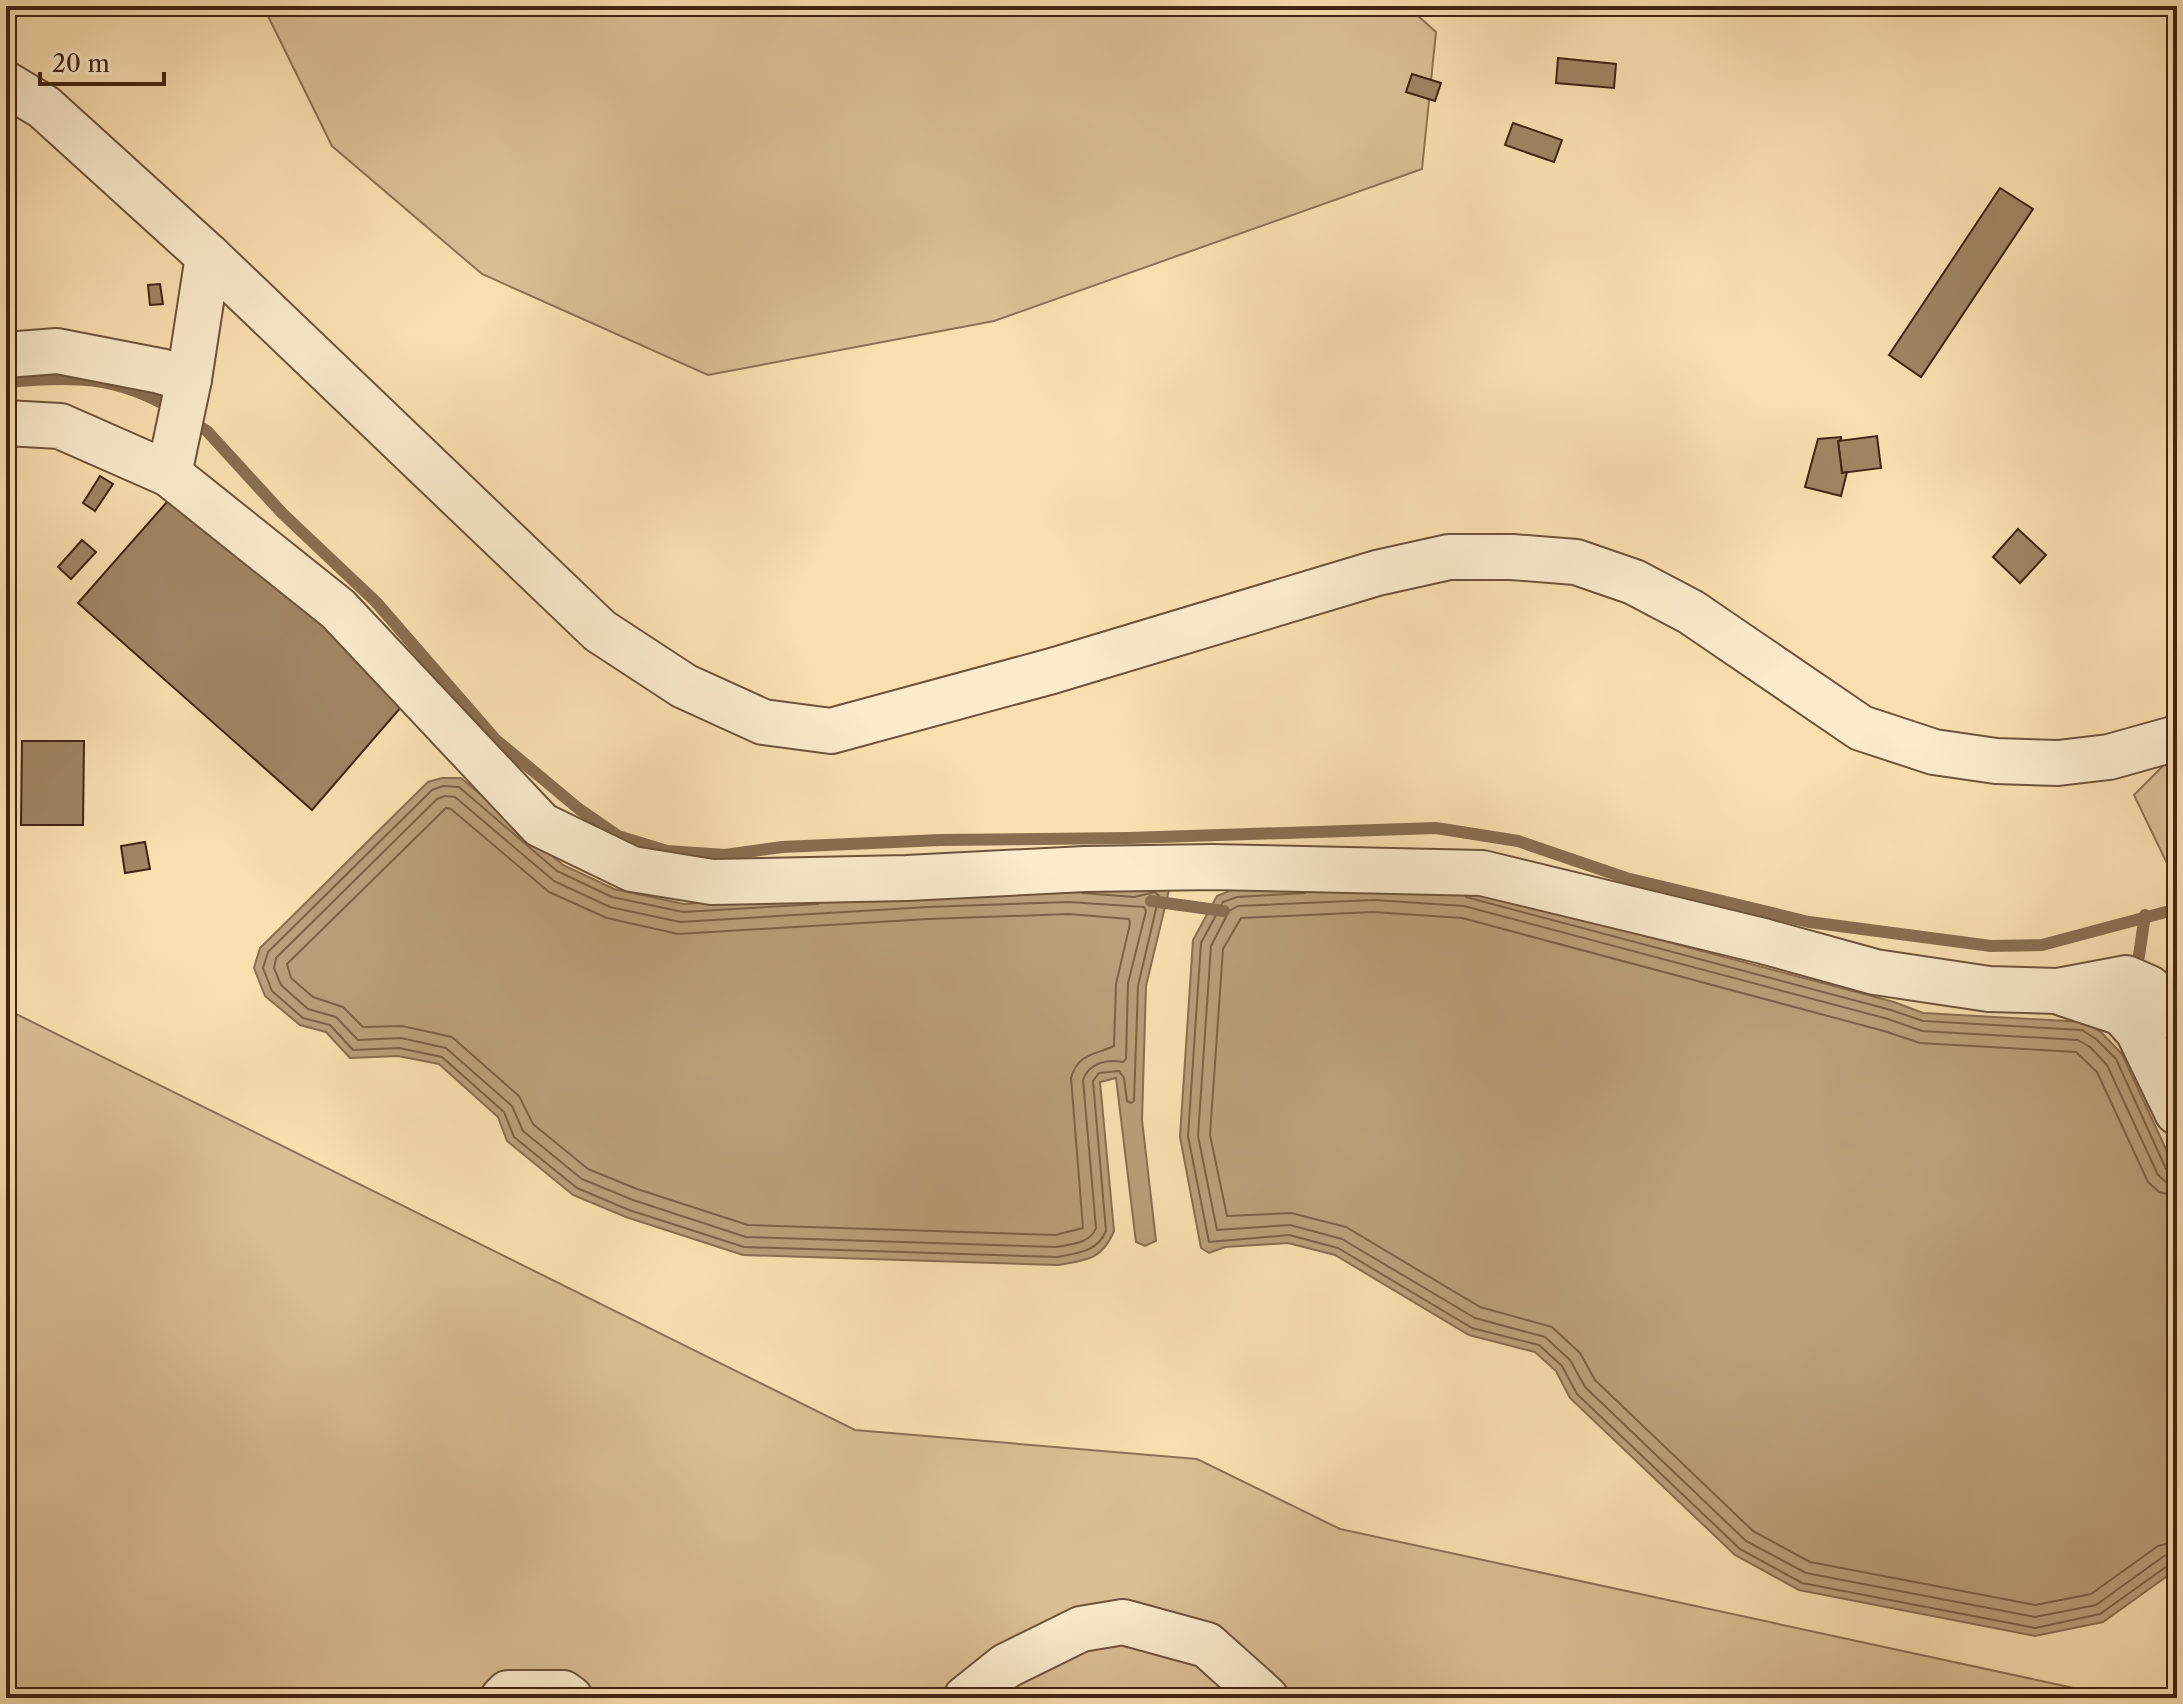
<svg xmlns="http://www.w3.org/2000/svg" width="2183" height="1704" viewBox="0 0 2183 1704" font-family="'Libre Caslon Text',serif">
  <rect width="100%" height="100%" fill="#f9dfb0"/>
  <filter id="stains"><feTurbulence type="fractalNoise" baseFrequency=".0025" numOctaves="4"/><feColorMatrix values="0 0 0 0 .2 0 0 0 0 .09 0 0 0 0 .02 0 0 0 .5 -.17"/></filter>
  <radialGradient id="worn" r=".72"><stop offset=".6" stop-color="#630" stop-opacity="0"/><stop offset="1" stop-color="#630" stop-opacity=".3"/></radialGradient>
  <g fill="#dabf95" stroke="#8d7254" stroke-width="2">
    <path d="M263 6H1407L1436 32 1422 169 994 321 708 375 482 274 332 146Z"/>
    <path d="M2177 752V884L2134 795Z"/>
    <path d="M6 1009 855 1430 1197 1459 1340 1529 2120 1698H6Z"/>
  </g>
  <g fill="#ba9f7a" stroke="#896e50" stroke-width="2">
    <path d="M442 778H461L563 865 614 889 684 904 927 889 1165 881 1169 890 1146 986 1142 1120 1156 1241 1145 1246 1136 1242 1116 1078 1100 1082 1114 1231C1102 1260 1086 1260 1058 1265L743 1255 626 1217 573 1195 507 1141 498 1117 439 1064 398 1056 350 1058 326 1032 300 1025 265 996 254 968 260 948 428 782Z"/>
    <path d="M1234 889H1467L1894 1002 1923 1013 2084 1022 2101 1032 2122 1054 2177 1173V1569L2103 1622 2035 1636 1799 1590 1735 1555 1570 1398 1556 1371 1535 1352 1469 1335 1335 1255 1288 1243 1225 1247 1209 1253 1201 1248 1180 1137 1193 940 1217 896Z"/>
  </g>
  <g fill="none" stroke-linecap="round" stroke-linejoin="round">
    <g stroke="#7d6246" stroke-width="2">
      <path d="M445 796 455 797 554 881 610 907 680 922 927 907 1069 902 1144 907 1146 911 1128 983 1126 1059 1123 1062C1106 1059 1089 1063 1083 1080L1096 1228C1090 1244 1071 1244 1056 1247L746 1237 633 1200 582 1179 523 1131 512 1106 446 1048 401 1038 358 1040 336 1017 308 1009 281 985 274 968 276 958 437 799Z"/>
      <path d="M446 808 451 809 549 892 607 918 678 934 928 919 1069 914 1129 919 1130 924 1116 984 1114 1046C1095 1055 1078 1053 1071 1078L1083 1228 1055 1235 748 1225 637 1189 588 1169 533 1124 519 1096 452 1037 402 1026 363 1027 343 1007 313 997 291 978 287 964Z"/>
      <path d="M1305 893 1237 897 1223 902 1201 943 1188 1136 1209 1242 1289 1235 1338 1248 1472 1328 1539 1345 1562 1366 1577 1394 1740 1549 1802 1583 2035 1628 2100 1614 2170 1564 2177 1563"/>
      <path d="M1466 897 1891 1010 1923 1021 2082 1030 2096 1039 2116 1059 2166 1169 2171 1174H2177"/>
      <path d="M818 904 683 912 612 897 557 871 459 787 443 786 432 790 268 952 263 968 272 991 303 1018 330 1025 353 1050 399 1048 442 1057 504 1112 514 1137 577 1188 629 1210 744 1247 1057 1257C1078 1253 1097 1252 1106 1231L1093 1081 1099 1073 1119 1071 1124 1078 1127 1101 1131 1103 1134 1101 1138 986 1159 896 1155 892 1134 897 1082 893"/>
      <path d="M2177 1184 2167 1183 2158 1175 2107 1065 2090 1047 2078 1040 1922 1031 1888 1019 1464 906 1374 900 1238 906 1229 911 1211 946 1198 1136 1217 1230 1290 1225 1342 1239 1475 1318 1545 1337 1570 1360 1585 1387 1746 1541 1806 1573 2035 1617 2096 1605 2164 1556 2177 1553"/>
      <path d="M2177 1196 2159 1192 2148 1182 2097 1072 2076 1052 1920 1043 1884 1031 1462 918 1373 912 1241 918 1223 949 1210 1135 1227 1216 1291 1213 1346 1227 1480 1307 1552 1327 1580 1353 1595 1380 1753 1531 1810 1562 2035 1605 2091 1594 2158 1546 2177 1541"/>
    </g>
    <g stroke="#896e50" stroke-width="12">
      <path d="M6 382C71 376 116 375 174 410"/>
      <path d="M189 420 207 431 282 513 376 602 495 739 579 809 618 836 667 851 725 855 782 847 940 840 1129 838 1436 828 1518 841 1626 878 1809 922 1991 946 2042 945 2177 909"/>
      <path d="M1151 901 1224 911"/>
      <path d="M2138 962 2145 915"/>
    </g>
  </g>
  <g fill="#a08564" stroke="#402412" stroke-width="2">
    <path d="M1558 58 1616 64 1614 88 1556 83Z"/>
    <path d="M1412 74 1441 83 1435 101 1406 92Z"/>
    <path d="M1513 123 1562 140 1554 162 1505 145Z"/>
    <path d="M2000 188 2033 209 1921 377 1889 355Z"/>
    <path d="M160 284 163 304 150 305 148 285Z"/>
    <path d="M1877 436 1881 468 1842 473 1838 441Z"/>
    <path d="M1841 437V440L1838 441 1842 473 1847 472 1841 496 1805 487 1818 439Z"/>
    <path d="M100 476 113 484 95 511 83 503Z"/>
    <path d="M174 494 408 699 312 810 78 603Z"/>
    <path d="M2018 529 2046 555 2020 583 1993 557Z"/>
    <path d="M82 540 96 552 71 579 58 567Z"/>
    <path d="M22 741H84L83 825H21Z"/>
    <rect x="6" y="781" width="4" height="52"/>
    <path d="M145 842 150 869 125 873 121 846Z"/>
  </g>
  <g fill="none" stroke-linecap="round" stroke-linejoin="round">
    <defs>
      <g id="minor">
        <path d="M6 84 44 107 208 256 600 631 684 686 763 722 831 731 1052 671 1377 573 1449 557H1512L1576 562 1634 582 1691 612 1861 728 1934 752 1996 761 2058 763 2109 757 2177 738"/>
        <path d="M6 355 57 351 160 371 189 379"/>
        <path d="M6 423 60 426 169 474 338 609 541 825 632 869 712 882 907 878 1085 869 1212 867 1482 873 1763 941 1875 972 1989 989 2057 991 2126 978 2149 988 2169 1006 2177 1019"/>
        <path d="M169 474 189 379 208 256"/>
        <path d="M2062 993 2122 1013 2138 1031 2177 1112"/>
        <path d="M503 1698 508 1693H563L570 1698"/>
        <path d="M966 1698 1006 1666 1081 1629 1123 1622 1207 1645 1266 1698"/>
      </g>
    </defs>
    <use href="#minor" stroke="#6e533a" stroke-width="48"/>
    <use href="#minor" stroke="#fbeacc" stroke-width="44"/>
  </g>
  <rect width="2183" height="1704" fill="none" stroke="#f9dfb0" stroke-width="32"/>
  <rect x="8" y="8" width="2167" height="1688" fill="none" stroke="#402412" stroke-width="4"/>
  <rect x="16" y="16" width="2151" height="1672" fill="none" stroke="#402412" stroke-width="2"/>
  <path d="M40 72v12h124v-12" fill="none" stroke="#402412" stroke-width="4"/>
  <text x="52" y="72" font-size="24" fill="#402412" stroke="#fbeacc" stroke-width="6" paint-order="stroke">20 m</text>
  <rect width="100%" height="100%" filter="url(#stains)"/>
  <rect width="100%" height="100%" fill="url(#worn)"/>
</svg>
